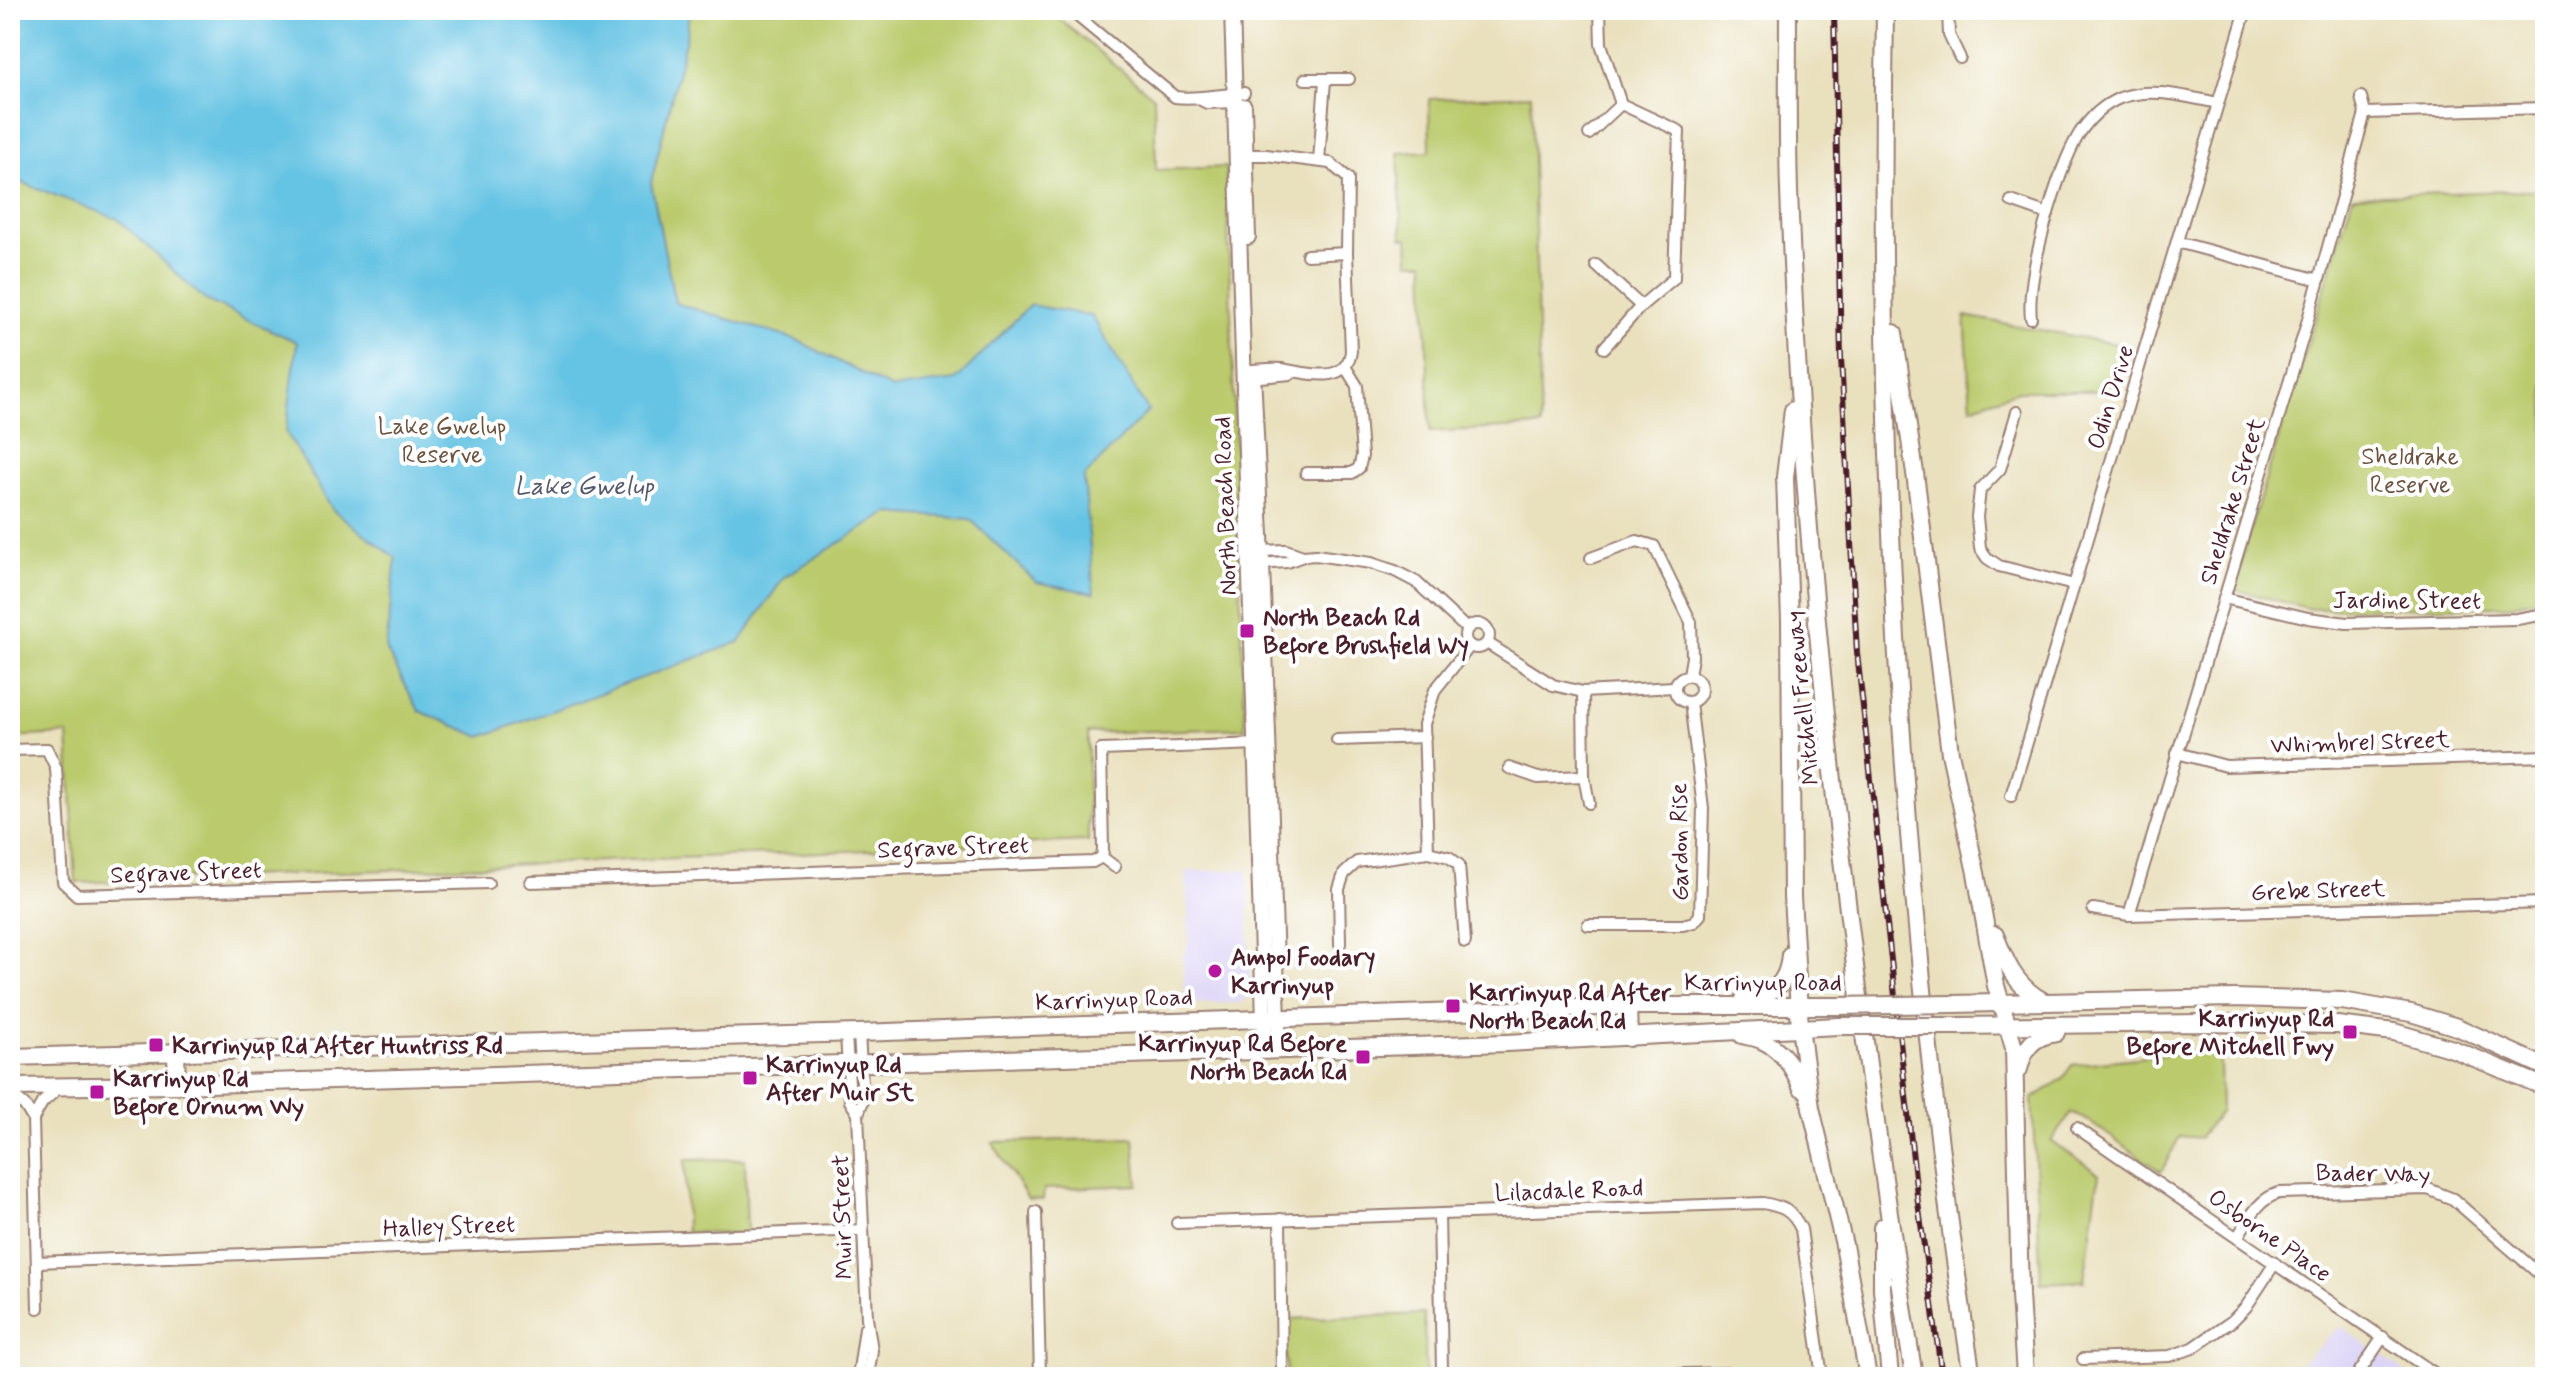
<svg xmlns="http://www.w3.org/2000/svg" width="2555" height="1387" viewBox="0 0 2555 1387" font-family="Mynerve,sans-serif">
  <rect width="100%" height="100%" fill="#fff"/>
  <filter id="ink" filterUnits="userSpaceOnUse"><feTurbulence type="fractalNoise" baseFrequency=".0125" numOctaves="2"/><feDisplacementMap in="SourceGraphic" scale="16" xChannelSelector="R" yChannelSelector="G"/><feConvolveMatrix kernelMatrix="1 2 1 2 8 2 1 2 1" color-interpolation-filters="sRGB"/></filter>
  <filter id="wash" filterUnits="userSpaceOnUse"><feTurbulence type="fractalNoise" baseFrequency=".006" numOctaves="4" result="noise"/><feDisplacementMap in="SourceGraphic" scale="32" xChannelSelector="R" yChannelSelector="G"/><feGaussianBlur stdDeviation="1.8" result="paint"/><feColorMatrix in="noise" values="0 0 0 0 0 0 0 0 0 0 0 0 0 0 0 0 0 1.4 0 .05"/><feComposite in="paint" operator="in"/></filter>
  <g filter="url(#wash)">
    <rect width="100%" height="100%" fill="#e9e0bd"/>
    <g fill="#ddd5f6">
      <path d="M1247 870 1251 995 1241 1003 1185 1004 1183 958 1189 941 1186 871Z"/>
      <path d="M2340 1326 2412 1377H2287Z"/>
    </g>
    <g fill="#baca6c" stroke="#82744c" stroke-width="2">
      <path d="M10 10H1048L1154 97 1156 170 1226 167 1245 728 1088 733V841L76 883 68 734 10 737Z"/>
      <path d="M1531 95 1541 426 1430 432 1424 262H1409L1408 238H1402L1398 153 1430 151 1429 99Z"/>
      <path d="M2545 190V597L2506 606 2311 609 2232 589 2353 196Z"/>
      <path d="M1965 316 2132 347 2117 391H2018L1971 407Z"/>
      <path d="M2210 1050 2220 1059 2221 1111 2199 1138 2180 1136 2161 1172 2089 1121 2071 1113 2051 1141 2099 1174 2084 1281 2041 1283 2032 1099 2062 1079 2072 1065Z"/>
      <path d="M1134 1138 1138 1185 1044 1189 1043 1200 1028 1199 992 1142Z"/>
      <path d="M745 1159 747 1235 686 1232 685 1160Z"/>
      <path d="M1424 1314 1426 1377H1287L1283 1319Z"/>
    </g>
    <path fill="#65c3e3" stroke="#587187" stroke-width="2" d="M10 10H689L687 33 651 183 675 303 797 340 892 389 956 380 1030 305 1092 316 1148 411 1084 477 1094 593 1036 582 970 519 888 513 784 577 740 642 481 737 419 711 386 649 396 558 333 510 286 432 297 342 205 300 118 219 15 180 10 169Z"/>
  </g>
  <g filter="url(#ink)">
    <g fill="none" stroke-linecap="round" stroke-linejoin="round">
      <defs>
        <g id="minor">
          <path d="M1070 10 1175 97C1196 100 1222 94 1244 93"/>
          <path d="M1600 10 1601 44 1621 104 1679 131 1674 278 1641 306 1604 348"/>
          <path d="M1948 10 1949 35 1960 58"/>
          <path d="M1305 79H1349"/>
          <path d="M1197 98 1207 103 1238 102"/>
          <path d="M2365 113 2545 108"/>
          <path d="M1589 134 1621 104"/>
          <path d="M1242 155H1266L1330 163 1348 178 1347 253 1351 351C1347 387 1304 372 1281 369 1270 368 1258 370 1248 370"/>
          <path d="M1319 161 1325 80"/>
          <path d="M2011 201 2048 214"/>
          <path d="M2177 242 2319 280"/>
          <path d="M1307 255 1347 253"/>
          <path d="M1596 265 1641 306"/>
          <path d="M2031 318C2026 276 2057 171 2079 134 2089 119 2103 105 2120 98 2152 86 2186 97 2218 103"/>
          <path d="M1250 378 1290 374"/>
          <path d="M2017 412 2000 469 1980 490 1977 517 1980 548 1987 558 1999 566 2074 585"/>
          <path d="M1306 473H1352L1359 468 1362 456 1357 386 1346 368"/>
          <path d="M1258 551 1286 550 1303 556"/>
          <path d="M1591 558 1637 541 1654 546 1691 622 1692 657 1689 675"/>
          <path d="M1258 564 1287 562 1303 556 1316 555 1371 563 1395 571 1416 582 1467 629"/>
          <path d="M2224 598 2308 618 2347 623 2517 619 2545 614"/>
          <circle cx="1477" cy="636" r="12"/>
          <path d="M1487 643 1553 685 1583 692 1674 687"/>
          <circle cx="1688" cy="689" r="13"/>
          <path d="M1583 692 1584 776 1589 803"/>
          <path d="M1337 740 1425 737"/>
          <path d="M10 750 47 749 56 768 63 882 77 895 488 883"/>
          <path d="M2177 753 2226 766 2545 756"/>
          <path d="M1509 768 1538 778 1584 776"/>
          <path d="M2011 796 2246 10"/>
          <path d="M1428 852 1424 724 1435 690 1470 646"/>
          <path d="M1102 857 1115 867"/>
          <path d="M531 882 1093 862 1102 857 1103 850 1101 750 1258 744"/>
          <path d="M2093 909 2129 915 2545 903"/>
          <path d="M2129 915 2307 323 2365 113 2361 97"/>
          <path d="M1588 925H1683L1694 922 1700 915 1703 808 1690 702"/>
          <path d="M1340 944 1339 889 1344 874 1357 862 1428 852 1449 857 1459 865 1465 942"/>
          <path d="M859 1033 863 1101 858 1114 867 1318 872 1350 868 1377"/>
          <path d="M846 1034 850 1101 858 1114"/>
          <path d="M10 1093 25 1106 33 1119"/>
          <path d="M2077 1128 2440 1377"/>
          <path d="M1036 1212 1040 1377"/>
          <path d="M1439 1215 1442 1370 1446 1377"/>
          <path d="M1280 1219 1282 1377"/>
          <path d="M1177 1223 1763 1203C1783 1207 1792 1210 1801 1229L1822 1377"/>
          <path d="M2238 1236C2249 1219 2258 1199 2279 1193L2428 1189 2453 1199 2545 1279"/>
          <path d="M37 1262 863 1230"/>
          <path d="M38 1308 33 1119 42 1103 58 1088"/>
          <path d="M2083 1359 2170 1356 2193 1348 2232 1321 2246 1307 2275 1263"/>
          <path d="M858 1377 865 1328"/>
          <path d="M1559 1377 1727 1373 1761 1377"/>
          <path d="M2356 1377 2383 1337"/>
        </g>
        <g id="major">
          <path d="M1232 10 1265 1050"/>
          <path d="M1244 106 1248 237"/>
          <path d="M1253 374 1261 535 1279 1049"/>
        </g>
        <g id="highway">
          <path d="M1788 10C1788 70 1787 130 1789 190 1803 587 1852 984 1914 1377"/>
          <path d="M1885 10C1877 467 1902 925 1972 1377"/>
          <path d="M1894 333 1915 473 1950 753 1976 873 1996 986 2014 1048 2020 1295 2025 1377"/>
          <path d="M1793 410 1785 477 1790 621 1792 897 1800 1027 1811 1108 1844 1245 1868 1377"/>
          <path d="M1995 935C2006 963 2015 986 2043 1001"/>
          <path d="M1744 999C1772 995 1788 985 1790 955"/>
          <path d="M1953 1004 2233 998 2342 1001 2411 1013 2457 1027 2545 1067"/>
          <path d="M1628 1006 1629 1038"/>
          <path d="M1956 1026 2202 1023 2337 1025 2394 1032 2453 1049 2545 1087"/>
          <path d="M1742 1035C1748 1037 1755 1037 1761 1040 1782 1049 1794 1068 1802 1088"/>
          <path d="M176 1053 177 1085"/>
          <path d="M10 1057 859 1033 1628 1006H1837"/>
          <path d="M2019 1069C2024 1047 2034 1036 2056 1033"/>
          <path d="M10 1087 177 1085 1507 1043 1839 1026"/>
          <path d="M1882 1227V1289L1890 1377"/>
        </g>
      </defs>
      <use href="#minor" stroke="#9a8074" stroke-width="14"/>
      <use href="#major" stroke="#9a8074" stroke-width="18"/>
      <use href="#highway" stroke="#9a8074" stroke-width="20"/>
      <use href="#minor" stroke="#fff" stroke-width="10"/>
      <use href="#major" stroke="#fff" stroke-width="14"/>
      <use href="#highway" stroke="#fff" stroke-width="16"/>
      <defs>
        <path id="rail" d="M1834 10 1841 358 1857 653 1917 1195 1942 1377"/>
      </defs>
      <use href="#rail" stroke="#4a1f2b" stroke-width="6"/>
      <use href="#rail" stroke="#fff" stroke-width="3" stroke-dasharray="9" stroke-linecap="butt"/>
      <defs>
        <g id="highway-bridge">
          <path d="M1837 1006 1953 1004"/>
          <path d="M1839 1026H1956"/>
        </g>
      </defs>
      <use href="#highway-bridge" stroke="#9a8074" stroke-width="20" stroke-linecap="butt"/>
      <use href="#highway-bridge" stroke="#fff" stroke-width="16"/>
    </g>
  </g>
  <g fill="#b5179e" stroke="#fff" stroke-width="3">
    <rect x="1239" y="623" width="16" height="16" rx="4"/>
    <circle cx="1215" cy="971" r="8"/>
    <rect x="1445" y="998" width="16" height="16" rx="4"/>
    <rect x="2342" y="1024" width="16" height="16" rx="4"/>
    <rect x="148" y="1037" width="16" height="16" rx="4"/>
    <rect x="1355" y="1049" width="16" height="16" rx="4"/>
    <rect x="742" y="1070" width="16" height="16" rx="4"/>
    <rect x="89" y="1084" width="16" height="16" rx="4"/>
  </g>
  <g text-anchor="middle" stroke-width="8" stroke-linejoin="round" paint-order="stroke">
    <g font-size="24" fill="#4a1f2b" stroke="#fff">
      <text transform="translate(2110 397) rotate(-73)" y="8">Odin Drive</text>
      <text transform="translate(2232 501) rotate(-73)" y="8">Sheldrake Street</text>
      <text transform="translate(1225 506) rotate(-92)" y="8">North Beach Road</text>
      <text x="2407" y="608">Jardine Street</text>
      <text transform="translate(1802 698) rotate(-96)" y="8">Mitchell Freeway</text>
      <text transform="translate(2360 742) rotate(-2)" y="8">Whimbrel Street</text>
      <text transform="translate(1679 842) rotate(-91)" y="8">Gardon Rise</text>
      <text transform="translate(953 847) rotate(-2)" y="8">Segrave Street</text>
      <text transform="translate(186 872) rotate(-2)" y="8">Segrave Street</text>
      <text transform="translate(2318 890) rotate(-2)" y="8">Grebe Street</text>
      <text x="1763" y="990">Karrinyup Road</text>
      <text transform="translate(1114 999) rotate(-2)" y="8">Karrinyup Road</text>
      <text transform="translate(2373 1173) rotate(1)" y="8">Bader Way</text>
      <text transform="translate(1569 1190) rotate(-2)" y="8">Lilacdale Road</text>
      <text transform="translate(842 1217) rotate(-92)" y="8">Muir Street</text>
      <text transform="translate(449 1226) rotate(-2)" y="8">Halley Street</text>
      <text transform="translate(2270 1235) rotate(35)" y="8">Osborne Place</text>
    </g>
    <g font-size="24" fill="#6c523e" stroke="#fff">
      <text x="442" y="434">Lake Gwelup<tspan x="442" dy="28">Reserve</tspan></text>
      <text x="2410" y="464">Sheldrake<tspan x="2410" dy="28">Reserve</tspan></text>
    </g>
    <g font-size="24" font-weight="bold" fill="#4a1f2b" stroke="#fff" text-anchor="start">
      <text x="1263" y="625">North Beach Rd<tspan x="1263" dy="28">Before Brushfield Wy</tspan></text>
      <text x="1231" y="965">Ampol Foodary<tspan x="1231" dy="28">Karrinyup</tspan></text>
      <text x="1469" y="1000">Karrinyup Rd After<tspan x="1469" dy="28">North Beach Rd</tspan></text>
      <text x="2334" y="1026" text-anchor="end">Karrinyup Rd<tspan x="2334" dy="28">Before Mitchell Fwy</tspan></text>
      <text x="1347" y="1051" text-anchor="end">Karrinyup Rd Before<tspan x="1347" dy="28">North Beach Rd</tspan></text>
      <text x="172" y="1053">Karrinyup Rd After Huntriss Rd</text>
      <text x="766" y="1072">Karrinyup Rd<tspan x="766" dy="28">After Muir St</tspan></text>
      <text x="113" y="1086">Karrinyup Rd<tspan x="113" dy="28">Before Ornum Wy</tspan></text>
    </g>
    <g font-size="26" font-style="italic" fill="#53586b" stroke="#fff">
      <text x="584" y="494">Lake Gwelup</text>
    </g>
  </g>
  <rect width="2555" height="1387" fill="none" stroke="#fff" stroke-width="40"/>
</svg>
